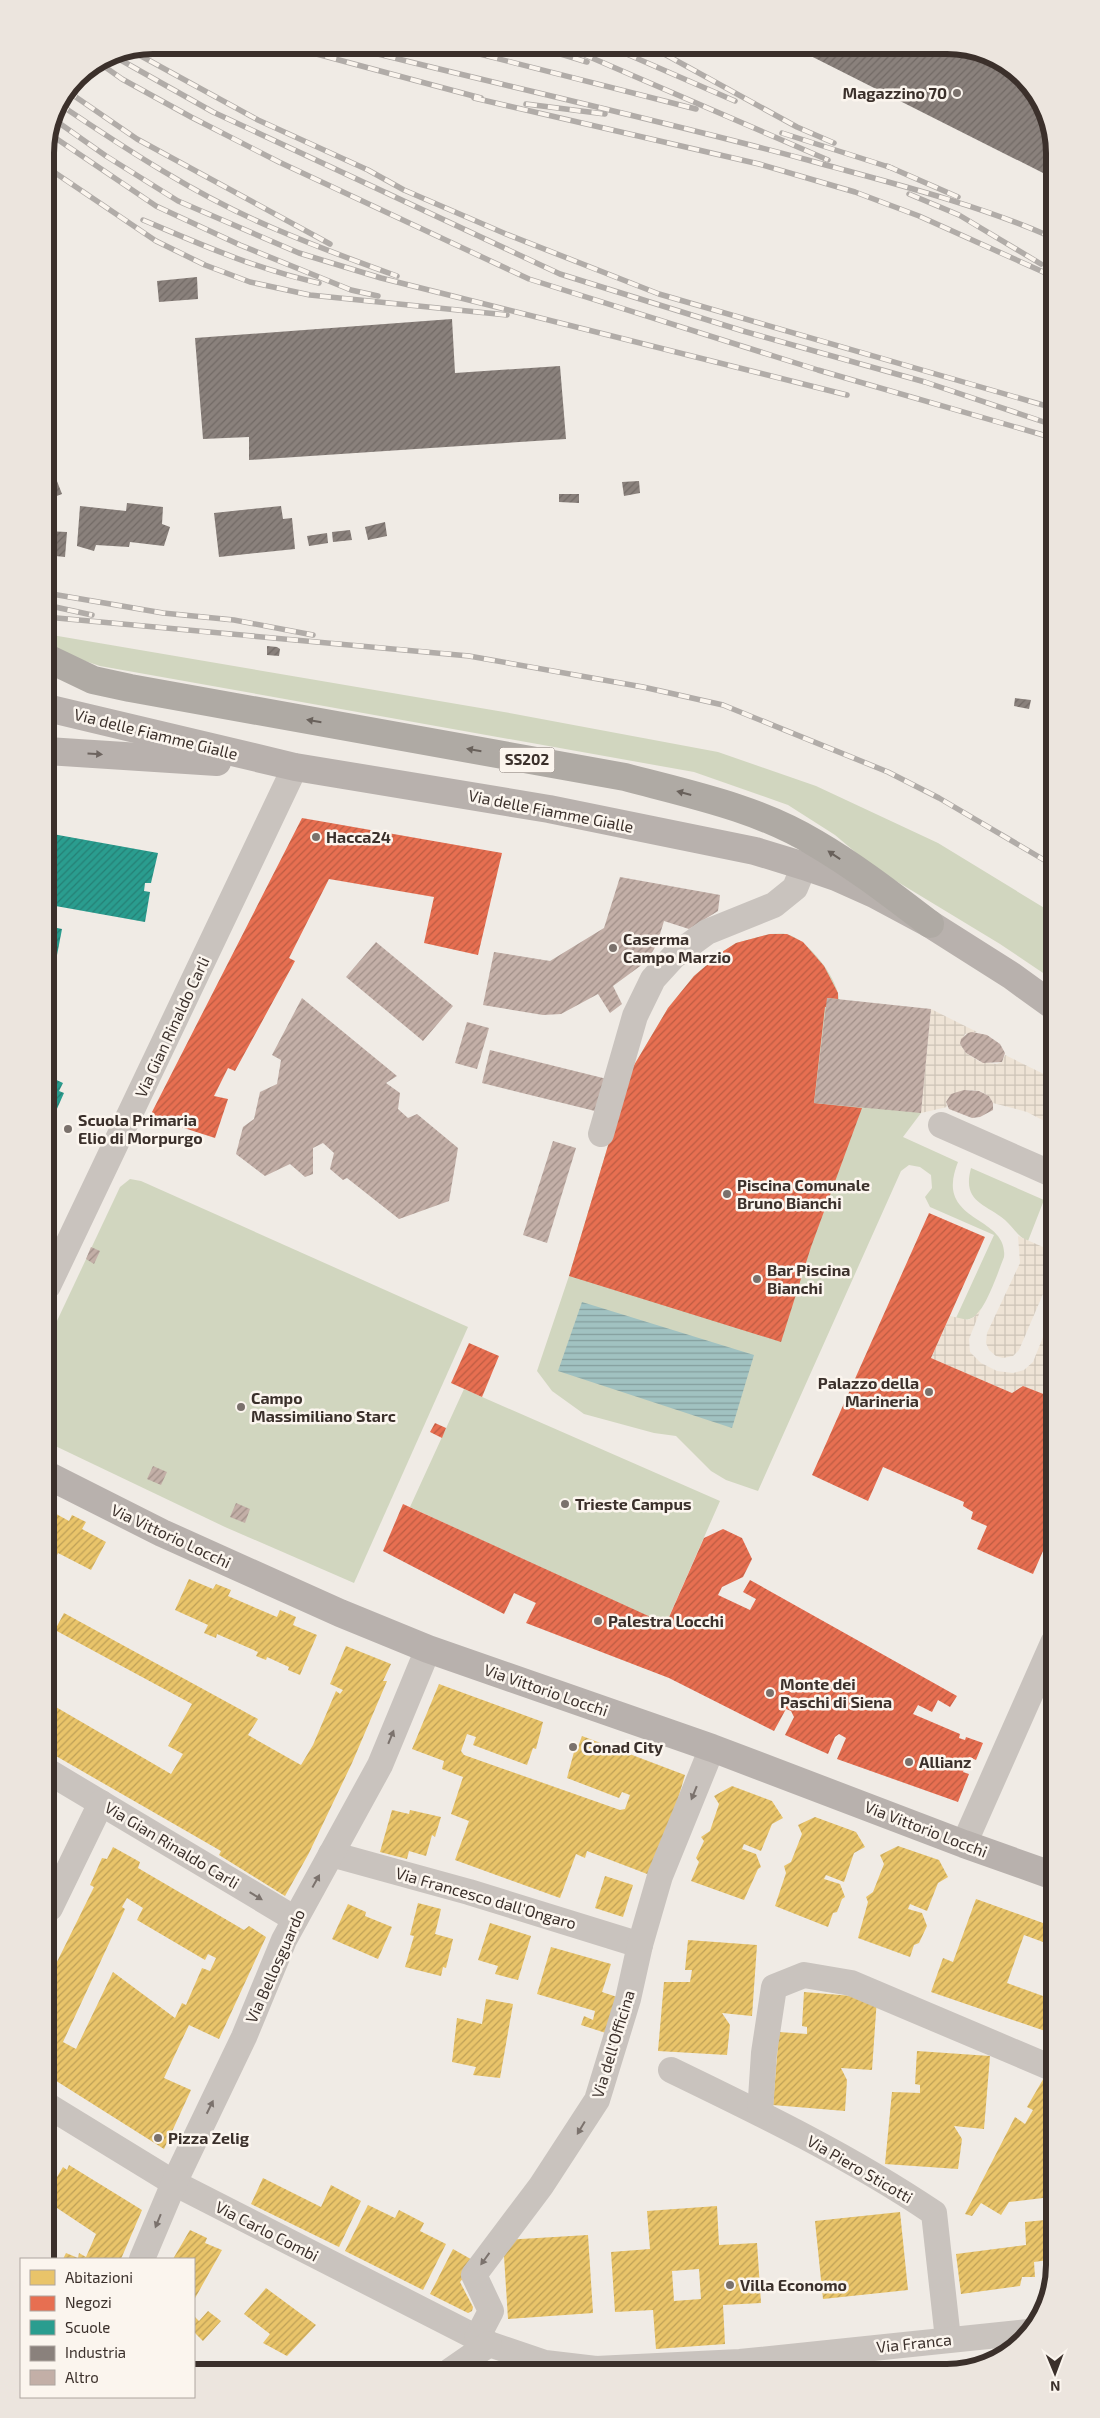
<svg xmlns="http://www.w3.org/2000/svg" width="1100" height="2418" viewBox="0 0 1100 2418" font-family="'Exo 2',sans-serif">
  <defs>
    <pattern id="plaza-grid" width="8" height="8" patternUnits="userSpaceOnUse" patternTransform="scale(1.25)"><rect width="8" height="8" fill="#eee3d5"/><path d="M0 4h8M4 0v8" fill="none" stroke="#cdc3b7"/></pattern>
    <pattern id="water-rules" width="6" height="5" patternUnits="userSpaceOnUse" patternTransform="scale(1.25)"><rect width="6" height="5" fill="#a1c2c1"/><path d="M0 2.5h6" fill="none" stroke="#849e9d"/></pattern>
    <pattern id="homes-hatch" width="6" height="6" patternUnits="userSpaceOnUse" patternTransform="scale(1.25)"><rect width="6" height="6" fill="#e9c46a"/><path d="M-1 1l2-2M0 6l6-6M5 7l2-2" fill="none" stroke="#bea057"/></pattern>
    <pattern id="shops-hatch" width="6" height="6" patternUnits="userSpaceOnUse" patternTransform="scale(1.25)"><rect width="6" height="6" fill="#e76f51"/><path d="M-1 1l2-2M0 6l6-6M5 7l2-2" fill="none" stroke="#bc5c43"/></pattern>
    <pattern id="schools-hatch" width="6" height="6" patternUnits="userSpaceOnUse" patternTransform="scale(1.25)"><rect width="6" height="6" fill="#2a9d8f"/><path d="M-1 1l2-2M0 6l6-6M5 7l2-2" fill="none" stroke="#258075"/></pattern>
    <pattern id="industry-hatch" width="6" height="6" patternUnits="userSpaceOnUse" patternTransform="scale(1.25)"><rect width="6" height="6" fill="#8a817c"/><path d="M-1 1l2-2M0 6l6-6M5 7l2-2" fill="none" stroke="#726a66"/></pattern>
    <pattern id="building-hatch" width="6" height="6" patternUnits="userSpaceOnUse" patternTransform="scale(1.25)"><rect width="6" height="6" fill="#c3afa7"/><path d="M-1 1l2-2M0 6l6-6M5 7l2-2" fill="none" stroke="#a08f88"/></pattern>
  </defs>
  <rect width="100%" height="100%" fill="#f0ebe5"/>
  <g fill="#d1d6bf">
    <path d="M46 634 504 712 718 752 816 786 938 843 1051 912 1052 979 1000 944 873 867 835 835 788 805 694 772 100 666 64 654 47 641Z"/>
    <path d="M770 934C775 934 781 933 786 934 808 939 837 977 839 999L921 1113 903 1137 958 1162C955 1170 952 1179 953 1189 957 1222 1008 1222 1004 1257 998 1272 987 1306 975 1316 969 1321 963 1320 956 1318L994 1235 930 1207 925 1197 932 1188 931 1175 920 1167 909 1165 901 1171 758 1491 726 1480 711 1471 676 1436 654 1433 584 1414 552 1391 537 1371 569 1276 630 1072 668 1008 694 976 722 952 736 943Z"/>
    <path d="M971 1168 1044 1200 1028 1241C1017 1236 1014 1228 1005 1220 984 1203 962 1202 971 1168Z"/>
    <path d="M130 1179 141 1181 468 1327 354 1583 225 1527 49 1443 48 1340 120 1187Z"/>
    <path d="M1052 1316 1053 1361C1040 1341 1044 1335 1052 1316Z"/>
    <path d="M464 1389 720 1501 646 1669 529 1618 550 1572 410 1507Z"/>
  </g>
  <g fill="url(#plaza-grid)">
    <path d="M931 1009 977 1032 965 1034 960 1044 966 1053 980 1062 997 1064 1002 1062 1005 1055 1052 1078V1125L1027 1112 993 1103 989 1096 980 1091 969 1090 951 1094 946 1102 947 1107 921 1113Z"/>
    <path d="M1018 1236 1052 1251V1273L1019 1350 1013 1356 1003 1358 996 1356 989 1350 986 1343 987 1333 1020 1263Z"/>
    <path d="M981 1309 969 1339 970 1352 981 1363 997 1371 1013 1373 1024 1370 1033 1362 1043 1337 1046 1351 1053 1361V1379L1046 1395 1023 1386 1012 1393 931 1358 950 1316 968 1320 974 1317Z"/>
  </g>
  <path fill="url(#water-rules)" d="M582 1302 754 1355 732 1428 558 1371Z"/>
  <g fill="url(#homes-hatch)" fill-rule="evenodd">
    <path d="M49 1510 69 1521 72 1515 86 1522 82 1529 106 1542 91 1570 58 1553 54 1561 49 1558Z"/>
    <path d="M189 1579 213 1589 216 1584 231 1590 228 1596 277 1617 280 1610 296 1617 293 1625 317 1635 300 1675 288 1670 289 1667 267 1657 266 1660 256 1656 258 1652 217 1634 216 1638 204 1633 208 1625 175 1610Z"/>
    <path d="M64 1613 258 1719 248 1735 301 1765 313 1745 336 1691 340 1694 343 1690 330 1684 346 1646 391 1664 383 1681H387L352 1763 309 1853 285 1896 219 1855 221 1851 49 1752V1703L171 1774 183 1754 168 1746 192 1704 55 1630Z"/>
    <path d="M439 1684 543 1722 536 1749 533 1748 527 1765 473 1745 476 1737 467 1734 461 1751 464 1755 620 1810 625 1809 630 1795 622 1792 619 1798 567 1778 574 1752H576L582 1736 685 1775 655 1877 587 1851 585 1858 576 1854 560 1898 455 1860 469 1821 451 1814 463 1777 442 1769 444 1761 412 1749Z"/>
    <path d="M732 1786 772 1801 783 1818 772 1824 761 1851 744 1844 742 1849 756 1854 761 1867 758 1869 744 1900 691 1881 699 1862 696 1858 704 1841 701 1837 710 1831 719 1804 714 1796Z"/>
    <path d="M392 1810 409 1814 410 1810 441 1817 435 1837 432 1835 426 1856 409 1851 407 1859 380 1852Z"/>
    <path d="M815 1817 856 1832 865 1847 854 1853 844 1882 826 1875 824 1879 840 1884 845 1897 842 1899 837 1912 833 1913 828 1927 775 1906 786 1873 784 1866 791 1862 802 1834 798 1825Z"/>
    <path d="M898 1846 939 1860 948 1877 938 1883 927 1911 910 1904 908 1909 922 1913 927 1926 919 1943 914 1945 910 1957 858 1938 868 1902 866 1897 873 1892 884 1864 880 1855Z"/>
    <path d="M113 1847 140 1862 138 1868 244 1930 249 1926 266 1937 219 2039 189 2025 164 2078 191 2090 164 2149 50 2077V1976L94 1887 90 1885 102 1858 107 1859ZM127 1898 143 1908 137 1920 205 1960 208 1954 216 1958 210 1971 202 1968 186 2005 182 2003 175 2018 113 1972 76 2049 63 2042 125 1909 122 1907Z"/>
    <path d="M605 1876 633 1885 623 1917 595 1908Z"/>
    <path d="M976 1899 1054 1927V1934L1046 1933 1043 1942 1024 1935 1007 1983 1054 2000V2034L931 1992 943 1958 953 1962Z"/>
    <path d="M418 1903 441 1909 435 1934 453 1939 446 1968 443 1967 441 1976 405 1967 414 1936 410 1935Z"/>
    <path d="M348 1904 366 1912 365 1916 392 1927 378 1959 332 1939Z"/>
    <path d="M490 1923 531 1936 518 1980 495 1974 498 1966 478 1960Z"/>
    <path d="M688 1940 757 1945 752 2016 722 2013 730 2025 727 2055 658 2051 664 1982H690L692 1970H685Z"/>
    <path d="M551 1947 611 1964 602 1992 623 1999 612 2035 581 2025 584 2016 593 2020 595 2011 537 1994Z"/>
    <path d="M804 1992 877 1998 872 2070 841 2068 847 2080 845 2111 773 2105 779 2032 807 2034V2027L802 2026Z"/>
    <path d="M486 1999 513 2004 500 2078 473 2075 476 2067 452 2062 457 2018 482 2024Z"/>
    <path d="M917 2051 990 2056 984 2129 954 2126 962 2139 958 2169 885 2164 892 2092 920 2093V2085L915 2084Z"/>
    <path d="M1045 2076 1054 2081 1055 2186 1050 2184 1043 2198 1009 2202 1001 2215 981 2203 972 2216 965 2214 1015 2117 1025 2124 1033 2110 1027 2107Z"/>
    <path d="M69 2165 142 2210 121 2259H63L66 2253 78 2258 79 2253 86 2257 96 2234 51 2204V2187L63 2167 67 2170Z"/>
    <path d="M263 2178 321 2207 331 2185 361 2201 339 2247 251 2204Z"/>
    <path d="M368 2205 395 2218 399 2210 424 2223 420 2231 446 2244 423 2290 345 2251Z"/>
    <path d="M717 2206 719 2245 757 2243 761 2303 723 2305 725 2344 656 2349 653 2310 615 2312 611 2252 650 2249 647 2211ZM699 2269 701 2299 674 2301 672 2271Z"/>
    <path d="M900 2212 908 2290 823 2299 815 2221Z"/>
    <path d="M1055 2219V2259L1034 2262 1035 2277H1022L1020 2286 961 2294 956 2254 1026 2245 1025 2222Z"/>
    <path d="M190 2230 207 2238 205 2243 222 2250 194 2300V2259H173Z"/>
    <path d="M588 2235 593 2313 508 2319 503 2240Z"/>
    <path d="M453 2249 476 2262 460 2282 473 2307 472 2311 468 2313 430 2294Z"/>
    <path d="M266 2288 316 2325 287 2356 263 2343 270 2334 244 2314Z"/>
    <path d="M208 2311 221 2321 203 2341 194 2332V2316L199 2321Z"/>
    <path d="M257 2365 263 2372H250Z"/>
  </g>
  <g fill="url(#shops-hatch)">
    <path d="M302 818 502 853 478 955 424 943 434 897 329 879 289 958 295 961 235 1071 228 1068 214 1096 228 1099 215 1138 156 1119 152 1112Z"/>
    <path d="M770 934H787L803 942 824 966 838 993V999L827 998V1007H825L814 1103 862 1108 811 1247 781 1342 569 1276 630 1072 668 1008 694 976 722 952 736 943Z"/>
    <path d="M929 1213 985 1237 931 1358 1012 1393 1023 1386 1046 1395 1053 1379V1528L1033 1574 977 1549 987 1526 971 1519 973 1512 963 1506 964 1502 883 1467 868 1501 812 1475Z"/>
    <path d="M469 1343 499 1356 482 1397 451 1383Z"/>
    <path d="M435 1423 446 1428 442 1438 430 1432Z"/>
    <path d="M403 1504 666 1624 704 1538 723 1529 742 1538 752 1559 743 1577 722 1587 718 1595 750 1610 756 1599 743 1592 750 1580 957 1696 950 1707 938 1700 932 1712 918 1705 913 1714 960 1734 959 1738 965 1740 966 1737 983 1743 976 1760 969 1757 963 1772 969 1774 958 1802 837 1759 846 1738 839 1734 835 1737 828 1754 785 1735 794 1717 791 1711 786 1709 774 1731 669 1678 526 1623 536 1603 514 1593 504 1614 383 1551Z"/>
  </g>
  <g fill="url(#schools-hatch)">
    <path d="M47 833 158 853 151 883H145L144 891 150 892 145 922 50 905 54 885 47 884Z"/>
    <path d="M47 926 62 929 48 1002H47Z"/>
    <path d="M48 1076 63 1083 59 1091 64 1093 48 1129Z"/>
  </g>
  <g fill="url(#industry-hatch)">
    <path d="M789 45H954L1013 67 1049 118V176Z"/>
    <path d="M197 277 198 299 159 302 157 281Z"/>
    <path d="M452 319 455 373 560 366 566 439 249 460V437L203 439 195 338Z"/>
    <path d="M46 453 62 494 46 500Z"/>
    <path d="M639 481 640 493 624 496 622 482Z"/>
    <path d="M559 494H579V503L559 502Z"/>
    <path d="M127 503 163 507 162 524 170 527 164 546 130 542 129 547 96 545 94 551 77 546 80 506 126 511Z"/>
    <path d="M281 506 283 519 292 518 295 549 219 557 214 513Z"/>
    <path d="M385 522 387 536 368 540 365 527Z"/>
    <path d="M350 530 352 540 333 542 332 532Z"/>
    <path d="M46 531 67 532 65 557 46 555Z"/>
    <path d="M327 533 328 543 309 546 307 536Z"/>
    <path d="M267 646 277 647 280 649 279 656 267 655Z"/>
    <path d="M1015 698 1031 700 1029 709 1014 706Z"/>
    <path d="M1044 702 1051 703V714L1043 713Z"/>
  </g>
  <g fill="url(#building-hatch)">
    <path d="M620 877 720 895 718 911 689 929 664 921 657 944 647 961 613 986 622 1004 610 1013 598 994 561 1014 543 1015 483 1005 494 952 550 961 604 928Z"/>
    <path d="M376 942 453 1006 423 1041 346 977Z"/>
    <path d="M302 998 397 1076 386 1083 400 1093 398 1109 408 1118 417 1114 458 1148 449 1201 399 1219 347 1178 343 1180 330 1169 334 1153 323 1143 313 1148V1174L305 1177 290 1164 265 1176 236 1154 243 1127 254 1119 260 1092 277 1084 281 1060 272 1055Z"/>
    <path d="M827 998 931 1009 921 1113 814 1103Z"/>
    <path d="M467 1022 489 1028 477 1069 455 1063Z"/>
    <path d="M972 1032 987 1035 1000 1044 1005 1053 1002 1062 983 1063 966 1053 960 1044 961 1039 968 1033Z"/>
    <path d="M490 1050 607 1079 599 1112 482 1083Z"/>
    <path d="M964 1090 979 1091 989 1096 993 1103V1110L980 1117 972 1118 949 1109 946 1102 951 1094Z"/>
    <path d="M553 1141 576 1148 547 1243 523 1235Z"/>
    <path d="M91 1247 100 1251 94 1264 86 1259Z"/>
    <path d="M153 1466 167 1472 161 1485 147 1479Z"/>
    <path d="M236 1503 250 1509 245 1523 230 1517Z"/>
  </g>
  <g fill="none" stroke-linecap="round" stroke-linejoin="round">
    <g stroke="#c9c3be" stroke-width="26">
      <path d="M941 1125 1052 1174"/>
      <path d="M601 1134 635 1016 653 979 674 956 707 932 774 905 795 888 804 866"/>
      <path d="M48 1286 295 767"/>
      <path d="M49 1772 295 1919"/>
      <path d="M964 1844 1053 1643"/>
      <path d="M331 1854 469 1892 640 1945"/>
      <path d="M50 1908 101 1803"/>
      <path d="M671 2070C760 2113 851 2157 934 2213L948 2339"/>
      <path d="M50 2107 174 2183 489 2344 545 2363 596 2369 740 2362 1028 2332"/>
      <path d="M760 2113 764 2053 774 1987 804 1975 851 1983 1054 2069"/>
      <path d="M142 2259 174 2183 244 2037 284 1940 380 1765 428 1649"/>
      <path d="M477 2338 491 2311 474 2275 541 2186 597 2100 628 1999 640 1945 660 1876 712 1748"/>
      <path d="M450 2371 489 2344"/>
    </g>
    <g stroke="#b8b1ad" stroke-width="28">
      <path d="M47 708 295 767 549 809 755 851 804 866 836 877 874 894 930 924 1012 976 1052 1005"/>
      <path d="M47 751 217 762"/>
      <path d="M49 1476 162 1533 340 1613 428 1649 712 1748 964 1844 1054 1876"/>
    </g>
    <path stroke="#afaaa4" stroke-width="28" d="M47 658 93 680 130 688 625 777C689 794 758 808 815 843 856 867 893 896 930 924"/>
    <defs>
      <g id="rail">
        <path d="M283 45 481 98"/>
        <path d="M342 45C496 84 651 118 804 159 887 182 971 202 1049 236"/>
        <path d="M444 45 696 109"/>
        <path d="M531 45 587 62"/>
        <path d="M562 45 828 160"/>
        <path d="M606 45 735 101"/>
        <path d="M648 45 797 127 834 143"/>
        <path d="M130 50 258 120 368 170 404 190 506 234 659 294 1050 407"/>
        <path d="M110 54 213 112 560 274 743 331 925 382 1050 424"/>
        <path d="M98 62 122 79 191 117 279 162 529 279 818 370 1050 437"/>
        <path d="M67 91 137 139 330 244"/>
        <path d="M474 98 759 164 855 192 919 216 1050 275"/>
        <path d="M59 104C126 149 197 196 273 228 313 245 355 261 397 276"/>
        <path d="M526 104 605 114"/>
        <path d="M52 118 106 156 178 201 299 253 381 278 847 395"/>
        <path d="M48 133 156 206 240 245 351 290 378 296"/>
        <path d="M782 133 892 168"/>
        <path d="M45 166 156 241 205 265 250 282 310 295 507 315"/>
        <path d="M887 166 958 197"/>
        <path d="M909 194 959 215 1041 264"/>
        <path d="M143 220C202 245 256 269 319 283"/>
        <path d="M46 593 163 613 234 620 313 635"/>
        <path d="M46 605 92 615"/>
        <path d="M46 617 469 656 643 687 723 705 888 772 939 798 1051 864"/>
      </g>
    </defs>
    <use href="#rail" stroke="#b1aca8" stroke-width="5.5"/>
    <use href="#rail" stroke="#fbf5ee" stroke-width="4" stroke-dasharray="11" stroke-linecap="butt"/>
  </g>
  <defs><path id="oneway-solid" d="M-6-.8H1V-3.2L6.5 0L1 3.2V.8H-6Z" transform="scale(1.25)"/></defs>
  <g fill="#69615b">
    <use href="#oneway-solid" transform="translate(314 721) rotate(-170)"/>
    <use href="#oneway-solid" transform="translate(474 750) rotate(-170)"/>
    <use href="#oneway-solid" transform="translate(684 793) rotate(-165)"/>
    <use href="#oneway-solid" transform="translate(834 855) rotate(-146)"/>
  </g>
  <use fill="#6d645f" href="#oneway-solid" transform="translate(95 754) rotate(4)"/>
  <g fill="#7b726d">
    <use href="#oneway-solid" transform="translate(391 1737) rotate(-68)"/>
    <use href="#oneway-solid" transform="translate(694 1793) rotate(112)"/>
    <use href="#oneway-solid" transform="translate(316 1881) rotate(-61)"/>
    <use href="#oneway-solid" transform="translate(256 1896) rotate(31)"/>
    <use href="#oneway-solid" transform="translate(210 2107) rotate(-64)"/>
    <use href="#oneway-solid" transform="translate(581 2128) rotate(121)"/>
    <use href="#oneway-solid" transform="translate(158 2221) rotate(112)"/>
    <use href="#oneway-solid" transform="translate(485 2259) rotate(126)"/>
  </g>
  <g fill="#7a716c" stroke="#fbf5ee" stroke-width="2">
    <circle cx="957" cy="93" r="5"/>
    <circle cx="316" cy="837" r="5"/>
    <circle cx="613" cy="948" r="5"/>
    <circle cx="68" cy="1129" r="5"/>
    <circle cx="727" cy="1194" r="5"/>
    <circle cx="757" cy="1279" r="5"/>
    <circle cx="929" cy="1392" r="5"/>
    <circle cx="241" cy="1407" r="5"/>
    <circle cx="565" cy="1504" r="5"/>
    <circle cx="598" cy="1621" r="5"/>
    <circle cx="770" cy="1693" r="5"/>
    <circle cx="573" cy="1747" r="5"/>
    <circle cx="909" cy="1762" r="5"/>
    <circle cx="158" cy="2138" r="5"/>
    <circle cx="730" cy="2285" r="5"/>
  </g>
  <g text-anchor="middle" stroke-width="5" stroke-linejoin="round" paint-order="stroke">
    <rect fill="#fbf5ee" stroke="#756b66" stroke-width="1" x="499.5" y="747.5" width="55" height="25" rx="4"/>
    <g font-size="15" font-weight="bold" fill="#3b302b">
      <text x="527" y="765">SS202</text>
    </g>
    <g font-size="16" font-weight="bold" fill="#3b302b" stroke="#fbf5ee" text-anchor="start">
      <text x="947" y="99" text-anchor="end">Magazzino 70</text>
      <text x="326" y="843">Hacca24</text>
      <text x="623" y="945">Caserma<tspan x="623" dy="18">Campo Marzio</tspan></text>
      <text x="78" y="1126">Scuola Primaria<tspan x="78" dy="18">Elio di Morpurgo</tspan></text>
      <text x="737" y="1191">Piscina Comunale<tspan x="737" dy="18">Bruno Bianchi</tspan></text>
      <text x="767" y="1276">Bar Piscina<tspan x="767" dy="18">Bianchi</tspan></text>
      <text x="919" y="1389" text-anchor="end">Palazzo della<tspan x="919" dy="18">Marineria</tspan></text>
      <text x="251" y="1404">Campo<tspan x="251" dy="18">Massimiliano Starc</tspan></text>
      <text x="575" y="1510">Trieste Campus</text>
      <text x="608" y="1627">Palestra Locchi</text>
      <text x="780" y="1690">Monte dei<tspan x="780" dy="18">Paschi di Siena</tspan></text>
      <text x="583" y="1753">Conad City</text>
      <text x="919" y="1768">Allianz</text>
      <text x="168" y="2144">Pizza Zelig</text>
      <text x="740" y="2291">Villa Economo</text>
    </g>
    <g font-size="16" fill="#3b302b" stroke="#fbf5ee">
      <text transform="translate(156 734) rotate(14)" y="6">Via delle Fiamme Gialle</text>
      <text transform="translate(551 811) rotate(11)" y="6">Via delle Fiamme Gialle</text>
      <text transform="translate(172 1027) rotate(-65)" y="6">Via Gian Rinaldo Carli</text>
      <text transform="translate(171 1536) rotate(25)" y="6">Via Vittorio Locchi</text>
      <text transform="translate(546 1690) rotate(19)" y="6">Via Vittorio Locchi</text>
      <text transform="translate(926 1829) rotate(21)" y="6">Via Vittorio Locchi</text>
      <text transform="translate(172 1845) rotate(31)" y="6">Via Gian Rinaldo Carli</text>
      <text transform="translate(486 1898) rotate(16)" y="6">Via Francesco dall'Ongaro</text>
      <text transform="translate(275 1966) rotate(-66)" y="6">Via Bellosguardo</text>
      <text transform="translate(613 2044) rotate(-73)" y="6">Via dell'Officina</text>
      <text transform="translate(860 2169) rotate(30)" y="6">Via Piero Sticotti</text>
      <text transform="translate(267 2231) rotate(27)" y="6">Via Carlo Combi</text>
      <text transform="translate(914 2343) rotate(-6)" y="6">Via Franca</text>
    </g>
  </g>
  <path d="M0 0H1100V2418H0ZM153 54H947A99 99 0 0 1 1046 153V2265A99 99 0 0 1 947 2364H153A99 99 0 0 1 54 2265V153A99 99 0 0 1 153 54Z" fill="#ece5de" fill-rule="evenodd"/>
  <path fill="none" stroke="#3b302b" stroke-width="6" d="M153 54H947A99 99 0 0 1 1046 153V2265A99 99 0 0 1 947 2364H153A99 99 0 0 1 54 2265V153A99 99 0 0 1 153 54Z"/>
  <rect x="20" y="2258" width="175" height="140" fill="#fbf5ee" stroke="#aea6a0"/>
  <rect x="30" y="2270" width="25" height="15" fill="#e9c46a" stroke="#aea6a0"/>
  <text x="65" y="2283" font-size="15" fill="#3b302b">Abitazioni</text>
  <rect x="30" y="2296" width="25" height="15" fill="#e76f51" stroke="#aea6a0"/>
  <text x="65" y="2308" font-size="15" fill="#3b302b">Negozi</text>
  <rect x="30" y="2320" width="25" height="15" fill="#2a9d8f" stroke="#aea6a0"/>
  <text x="65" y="2333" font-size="15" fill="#3b302b">Scuole</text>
  <rect x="30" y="2346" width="25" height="15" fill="#8a817c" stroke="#aea6a0"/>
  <text x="65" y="2358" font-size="15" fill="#3b302b">Industria</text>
  <rect x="30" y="2370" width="25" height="15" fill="#c3afa7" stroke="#aea6a0"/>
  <text x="65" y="2383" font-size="15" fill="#3b302b">Altro</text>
  <g transform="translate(1055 2373) rotate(179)" stroke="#fbf5ee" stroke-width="4" paint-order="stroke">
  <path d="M0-4L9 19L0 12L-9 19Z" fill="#3b302b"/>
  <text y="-8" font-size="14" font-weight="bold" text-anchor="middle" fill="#3b302b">N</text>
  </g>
</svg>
